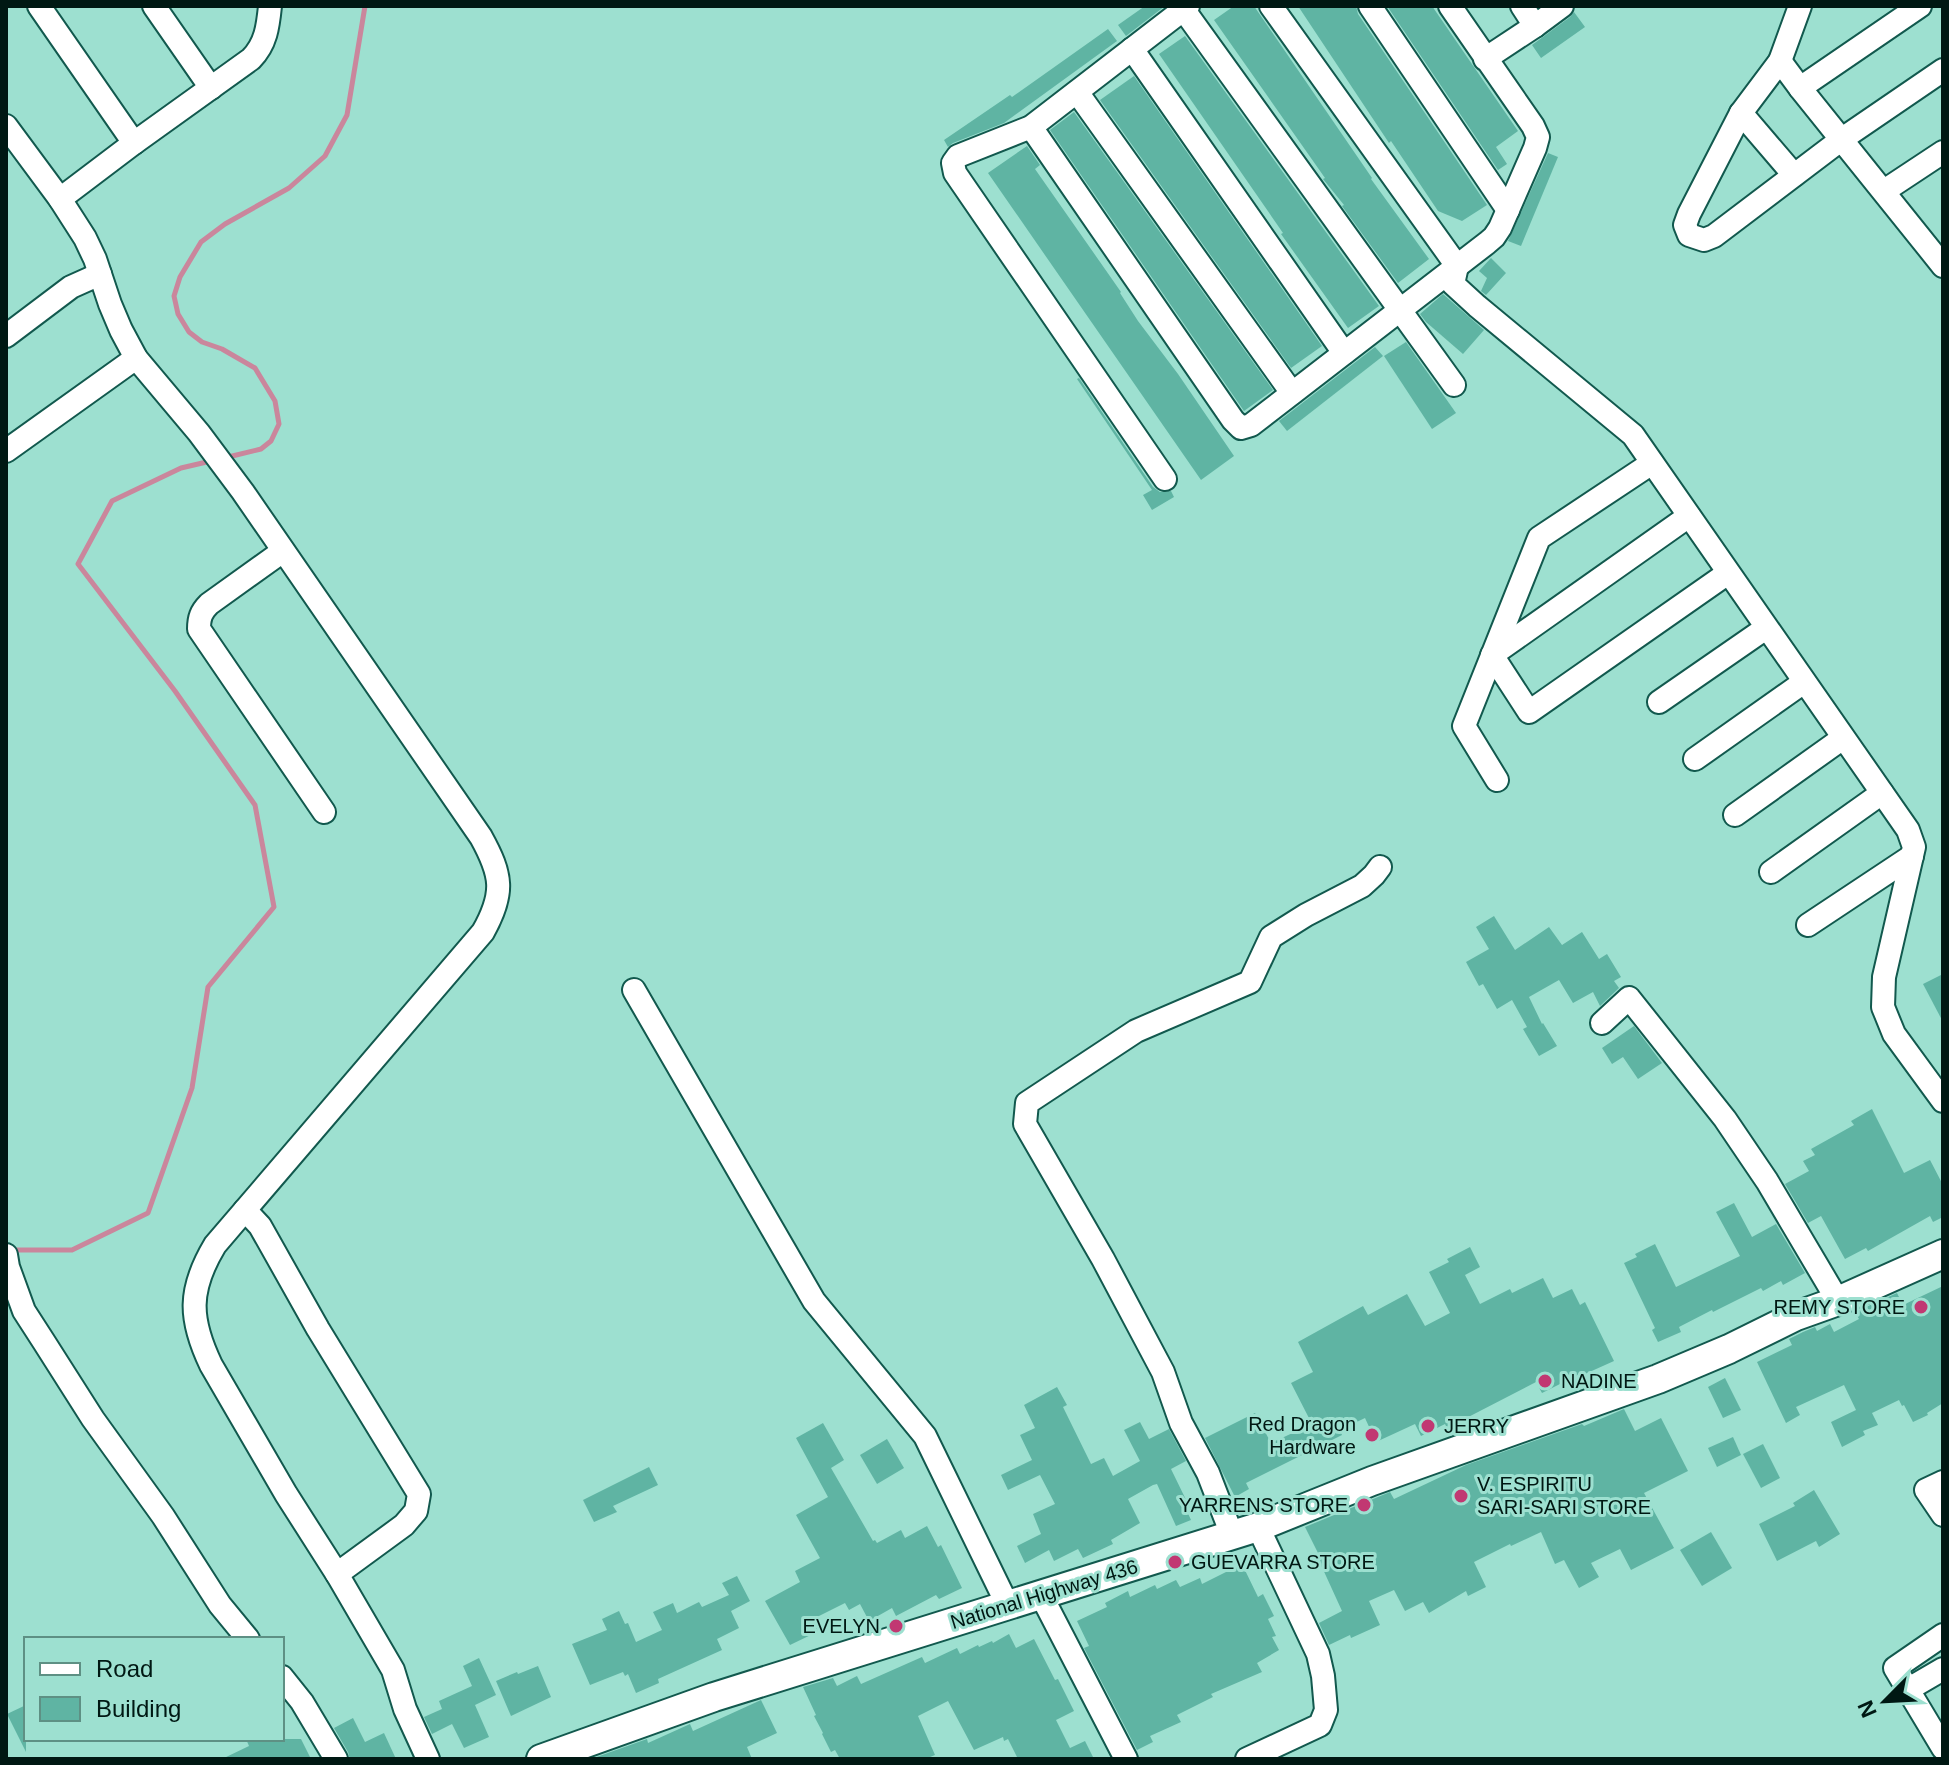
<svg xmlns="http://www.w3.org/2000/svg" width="1949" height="1765" viewBox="0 0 1949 1765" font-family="Helvetica,sans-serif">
  <rect width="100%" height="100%" fill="#9de0d0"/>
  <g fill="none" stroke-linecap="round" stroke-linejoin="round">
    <g stroke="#ca869c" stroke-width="5">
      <path d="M224 458 261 449 271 441 279 424 275 401 255 368 222 349 202 342 189 332 178 314 174 296 180 277 201 242 225 224 289 188 325 156 347 115 365 6"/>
      <path d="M11 1250H72L148 1213 192 1088 208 987 274 907 255 805 175 691 78 564 112 501 181 468 211 461"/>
    </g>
  </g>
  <g fill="#5fb4a3">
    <path d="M1145 6H1165L1126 36 1118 25Z"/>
    <path d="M1234 6H1254L1372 178 1371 179 1429 259 1398 283 1342 206 1344 205 1323 179 1325 178 1214 20Z"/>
    <path d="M1298 6H1356L1358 14 1487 205 1462 221 1438 211 1391 141 1389 143Z"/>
    <path d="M1387 6H1432L1518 131 1496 147 1507 164 1498 170Z"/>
    <path d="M1574 12 1585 27 1541 58 1532 45 1570 17Z"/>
    <path d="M1108 29 1117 41 1004 123 953 143 948 147 944 140 1010 95 1012 97Z"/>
    <path d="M1185 36 1379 306 1348 328 1281 234 1283 233 1159 54Z"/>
    <path d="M1134 76 1322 346 1291 368 1100 100Z"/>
    <path d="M1074 112 1273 390 1244 411 1050 130Z"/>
    <path d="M1027 146 1040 165 1035 169 1121 292 1120 293 1138 321 1178 374 1234 456 1201 480 988 173Z"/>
    <path d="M1548 153 1558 157 1521 246 1508 241Z"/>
    <path d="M1491 258 1506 273 1486 295 1481 291 1487 278 1479 271Z"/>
    <path d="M1443 294 1484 330 1463 354 1426 322 1420 314Z"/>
    <path d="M1406 342 1456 413 1432 429 1384 356Z"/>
    <path d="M1375 347 1383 356 1287 431 1279 421Z"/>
    <path d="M1079 378 1153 487 1160 492 1171 491 1174 497 1152 510 1143 495 1152 490 1077 379Z"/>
    <path d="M1494 916 1515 950 1549 927 1562 945 1582 932 1599 959 1607 954 1621 977 1614 981 1619 988 1600 1006 1593 992 1573 1003 1559 980 1529 997 1542 1024 1543 1023 1557 1046 1539 1056 1523 1029 1527 1027 1512 1000 1497 1009 1483 984 1479 986 1466 962 1489 949 1476 927Z"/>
    <path d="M1943 974V1022L1923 984Z"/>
    <path d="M1634 1026 1662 1063 1638 1079 1623 1057 1612 1064 1602 1048Z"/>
    <path d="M1872 1109 1904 1173 1930 1160 1943 1185V1217L1933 1222 1930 1216 1868 1251 1866 1248 1845 1259 1821 1216 1808 1223 1785 1184 1809 1171 1803 1161 1815 1155 1811 1149 1854 1125 1851 1121Z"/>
    <path d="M1734 1203 1752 1237 1776 1224 1805 1273 1783 1285 1781 1281 1763 1291 1761 1288 1713 1312 1712 1310 1679 1327 1681 1332 1658 1342 1652 1330 1655 1328 1624 1263 1637 1257 1635 1254 1655 1244 1676 1287 1740 1256 1716 1212Z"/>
    <path d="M1470 1247 1480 1267 1465 1275 1480 1304 1510 1289 1512 1293 1543 1278 1553 1298 1572 1289 1580 1305 1585 1302 1614 1361 1585 1374 1584 1372 1542 1393 1536 1382 1447 1428 1445 1424 1421 1436 1415 1424 1376 1442 1365 1418 1340 1430 1342 1435 1246 1483 1249 1489 1235 1497 1205 1438 1255 1413 1271 1443 1312 1424 1291 1383 1313 1372 1298 1342 1363 1306 1368 1315 1407 1294 1425 1326 1450 1313 1429 1272 1449 1262 1447 1259Z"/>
    <path d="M1943 1286V1403L1927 1413 1928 1415 1913 1422 1904 1405 1902 1406 1899 1400 1872 1413 1878 1425 1863 1431 1865 1435 1842 1447 1831 1422 1856 1410 1844 1385 1796 1407 1800 1415 1786 1423 1757 1362 1792 1345 1789 1339 1803 1332 1815 1327 1817 1331 1830 1324 1834 1332 1859 1319 1855 1312 1897 1293 1903 1305Z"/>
    <path d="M1725 1378 1741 1410 1723 1418 1708 1387Z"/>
    <path d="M1057 1387 1067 1405 1063 1407 1091 1464 1104 1458 1113 1476 1140 1461 1124 1430 1140 1422 1149 1439 1169 1429 1186 1461 1171 1469 1190 1508 1186 1509 1191 1520 1176 1526 1157 1484 1153 1485 1128 1499 1140 1523 1111 1540 1113 1544 1083 1558 1078 1549 1054 1561 1049 1550 1025 1563 1017 1546 1041 1534 1033 1514 1055 1504 1040 1475 1008 1490 1001 1475 1032 1460 1020 1435 1035 1428 1024 1405Z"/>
    <path d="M1624 1409 1635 1431 1661 1418 1688 1471 1644 1493 1674 1548 1631 1570 1620 1549 1591 1563 1599 1577 1579 1588 1564 1560 1555 1564 1541 1532 1511 1546 1510 1544 1474 1562 1486 1587 1468 1596 1466 1591 1429 1613 1423 1602 1405 1611 1394 1590 1369 1601 1380 1625 1351 1638 1350 1635 1329 1645 1319 1623 1342 1611 1316 1554 1318 1553 1305 1527 1390 1492 1394 1499 1466 1465 1582 1424 1584 1426Z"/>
    <path d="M823 1423 844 1460 831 1468 873 1541 875 1540 877 1543 901 1530 905 1538 927 1526 938 1547 941 1545 962 1588 939 1599 936 1595 896 1616 892 1608 869 1621 860 1604 849 1610 845 1603 813 1619 819 1631 790 1645 765 1601 800 1582 795 1571 820 1558 796 1515 828 1497 796 1438Z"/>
    <path d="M1733 1437 1741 1455 1717 1467 1708 1448Z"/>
    <path d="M887 1439 904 1468 877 1484 860 1455Z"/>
    <path d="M1763 1444 1780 1478 1761 1488 1743 1454Z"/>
    <path d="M649 1467 658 1485 613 1506 617 1512 594 1522 583 1500Z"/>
    <path d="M1814 1490 1840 1534 1819 1547 1816 1541 1777 1561 1759 1524 1795 1506 1793 1503Z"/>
    <path d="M1711 1532 1732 1568 1702 1586 1680 1550Z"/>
    <path d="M1242 1564 1258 1597 1263 1594 1274 1616 1268 1619 1276 1636 1272 1637 1279 1650 1257 1663 1262 1672 1211 1694 1213 1697 1177 1715 1181 1722 1150 1736 1153 1742 1137 1750 1084 1648 1089 1646 1077 1621 1107 1607 1105 1603 1128 1591 1130 1597 1155 1585 1157 1589 1176 1580 1180 1587 1200 1578 1202 1584Z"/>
    <path d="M737 1576 750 1601 731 1611 739 1628 717 1639 722 1650 658 1679 659 1683 636 1693 628 1674 625 1676 623 1672 590 1685 572 1644 607 1630 602 1619 619 1611 625 1624 628 1623 636 1642 662 1630 653 1612 673 1603 677 1613 699 1602 702 1607 729 1595 722 1583Z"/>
    <path d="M1009 1634 1016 1648 1034 1639 1055 1680 1058 1679 1074 1711 1056 1720 1070 1748 1085 1741 1094 1759H1018L1008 1739 1004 1741 1003 1737 974 1750 948 1701 918 1716 935 1755 925 1759H840L835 1750 831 1752 822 1734 823 1733 814 1716 816 1715 803 1687 833 1678 837 1686 857 1676 861 1684 922 1657 925 1663 957 1648 960 1654 978 1645 979 1647 992 1641 993 1643Z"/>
    <path d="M479 1658 496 1695 475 1705 489 1737 464 1748 452 1724 432 1734 424 1717 442 1709 439 1701 472 1686 463 1666Z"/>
    <path d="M538 1666 551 1697 511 1716 496 1681 517 1672 518 1674Z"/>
    <path d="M761 1700 777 1733 747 1747 752 1759H591L647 1739 648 1743 690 1724 693 1731Z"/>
    <path d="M26 1705V1752L7 1714Z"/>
    <path d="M353 1718 365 1742 384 1733 396 1759H350L348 1752 334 1728Z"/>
    <path d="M246 1739H301L311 1759H222L249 1746Z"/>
  </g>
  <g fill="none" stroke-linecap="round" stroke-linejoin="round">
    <defs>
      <g id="minor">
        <path d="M39 6 134 143"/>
        <path d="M154 6 211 88"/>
        <path d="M1181 6 1454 385"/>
        <path d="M1271 6 1457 266 1453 284 1477 306 1633 435 1908 830 1914 847 1884 977 1883 1007 1894 1034 1943 1101"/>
        <path d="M1370 6 1508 210"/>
        <path d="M1522 6 1535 26"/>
        <path d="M1800 6 1780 61 1741 113 1689 214 1685 225 1689 235 1704 240 1714 236 1842 139 1943 70"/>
        <path d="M1132 49 1344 353"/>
        <path d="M1485 59 1535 26 1562 6"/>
        <path d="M1780 61 1800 88 1943 266"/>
        <path d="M1800 88 1920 6"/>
        <path d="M1077 92 1292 393"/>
        <path d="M1741 113 1794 175"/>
        <path d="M6 126 60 199 85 238 95 259 110 304 121 330 136 358 199 433 243 492 481 837C502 875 505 893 483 932L215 1245C188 1290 189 1319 211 1365L286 1494 337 1574 393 1670 405 1709 428 1759"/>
        <path d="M1031 127 1233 420 1241 428 1251 425 1487 243 1494 237 1500 228 1535 148 1538 137 1533 126 1450 6"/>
        <path d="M1884 191 1943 152"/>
        <path d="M60 199 134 143 251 59C266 44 268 26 270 6"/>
        <path d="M6 336 71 287 100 274"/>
        <path d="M6 451 136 358"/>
        <path d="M1165 479 955 173 953 163 958 156 1031 127 1188 6"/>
        <path d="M1689 516 1492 655 1529 712 1728 573"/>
        <path d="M283 551 209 604C201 612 199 618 199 629L324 812"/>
        <path d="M1659 702 1766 628"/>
        <path d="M1695 759 1804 682"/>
        <path d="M1497 780 1464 726 1539 538 1652 463"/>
        <path d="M1735 815 1843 738"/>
        <path d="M1771 872 1882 793"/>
        <path d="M1808 925 1912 856"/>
        <path d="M634 990 814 1301 925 1436 1008 1606"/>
        <path d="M1602 1023 1629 998 1725 1119 1767 1181 1838 1301"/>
        <path d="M245 1210 260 1226 318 1329 419 1494 416 1511 404 1525 337 1574"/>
        <path d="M6 1255 8 1267 24 1311 44 1342 93 1419 163 1516 220 1605 248 1639"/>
        <path d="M1943 1482 1926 1490 1943 1515"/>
        <path d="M1232 1535 1208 1473 1181 1423 1163 1372 1103 1259 1025 1124 1027 1103 1136 1031 1250 982 1271 937 1306 915 1362 886 1374 875 1380 867"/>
        <path d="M1041 1595 1126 1759"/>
        <path d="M1943 1635 1895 1668 1943 1748"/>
        <path d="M282 1677 302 1702 336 1759"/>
        <path d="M1907 1690 1943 1669"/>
        <path d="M1247 1759 1320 1725 1326 1710 1323 1676 1318 1654 1258 1527"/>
      </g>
      <path id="major" d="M541 1759 714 1697 1258 1527 1372 1481 1658 1379 1729 1349 1796 1316 1838 1301 1943 1254"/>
    </defs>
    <use href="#minor" stroke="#12594e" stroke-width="26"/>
    <use href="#major" stroke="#12594e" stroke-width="32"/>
    <use href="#minor" stroke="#fff" stroke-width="22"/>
    <use href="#major" stroke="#fff" stroke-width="28"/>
  </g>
  <g fill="#c13872" stroke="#9de0d0" stroke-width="3">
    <circle cx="1921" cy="1307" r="8"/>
    <circle cx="1545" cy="1381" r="8"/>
    <circle cx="1428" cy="1426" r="8"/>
    <circle cx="1372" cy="1435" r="8"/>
    <circle cx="1461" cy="1496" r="8"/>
    <circle cx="1364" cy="1505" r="8"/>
    <circle cx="1175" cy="1562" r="8"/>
    <circle cx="896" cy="1626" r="8"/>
  </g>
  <g text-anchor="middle" stroke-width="6" stroke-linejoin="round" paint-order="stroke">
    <g font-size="20" fill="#001813" stroke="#9de0d0" text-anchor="end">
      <text x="1905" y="1314">REMY STORE</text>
      <text x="1561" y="1388" text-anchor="start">NADINE</text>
      <text x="1356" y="1431">Red Dragon<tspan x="1356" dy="23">Hardware</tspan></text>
      <text x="1444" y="1433" text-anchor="start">JERRY</text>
      <text x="1477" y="1491" text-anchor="start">V. ESPIRITU<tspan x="1477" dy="23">SARI-SARI STORE</tspan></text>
      <text x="1348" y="1512">YARRENS STORE</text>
      <text x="1191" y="1569" text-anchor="start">GUEVARRA STORE</text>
      <text x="880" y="1633">EVELYN</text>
    </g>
    <g font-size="20" fill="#001813" stroke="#9de0d0">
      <text transform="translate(1044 1594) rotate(-17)" y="7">National Highway 436</text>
    </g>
  </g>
  <rect width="1949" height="1765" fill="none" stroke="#001813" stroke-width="16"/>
  <rect x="24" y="1637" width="260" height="104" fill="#9de0d0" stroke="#5e9084" stroke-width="2"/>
  <rect x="40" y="1663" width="40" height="12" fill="#ffffff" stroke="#5e9084" stroke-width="2"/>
  <text x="96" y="1677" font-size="24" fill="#001813">Road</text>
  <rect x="40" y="1697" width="40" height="24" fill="#5fb4a3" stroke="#5e9084" stroke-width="2"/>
  <text x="96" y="1717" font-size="24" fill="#001813">Building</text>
  <g transform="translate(1885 1701) rotate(246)" stroke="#9de0d0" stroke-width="6" paint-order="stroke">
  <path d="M0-6L14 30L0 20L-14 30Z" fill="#001813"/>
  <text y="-12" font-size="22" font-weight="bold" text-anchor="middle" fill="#001813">N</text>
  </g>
</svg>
